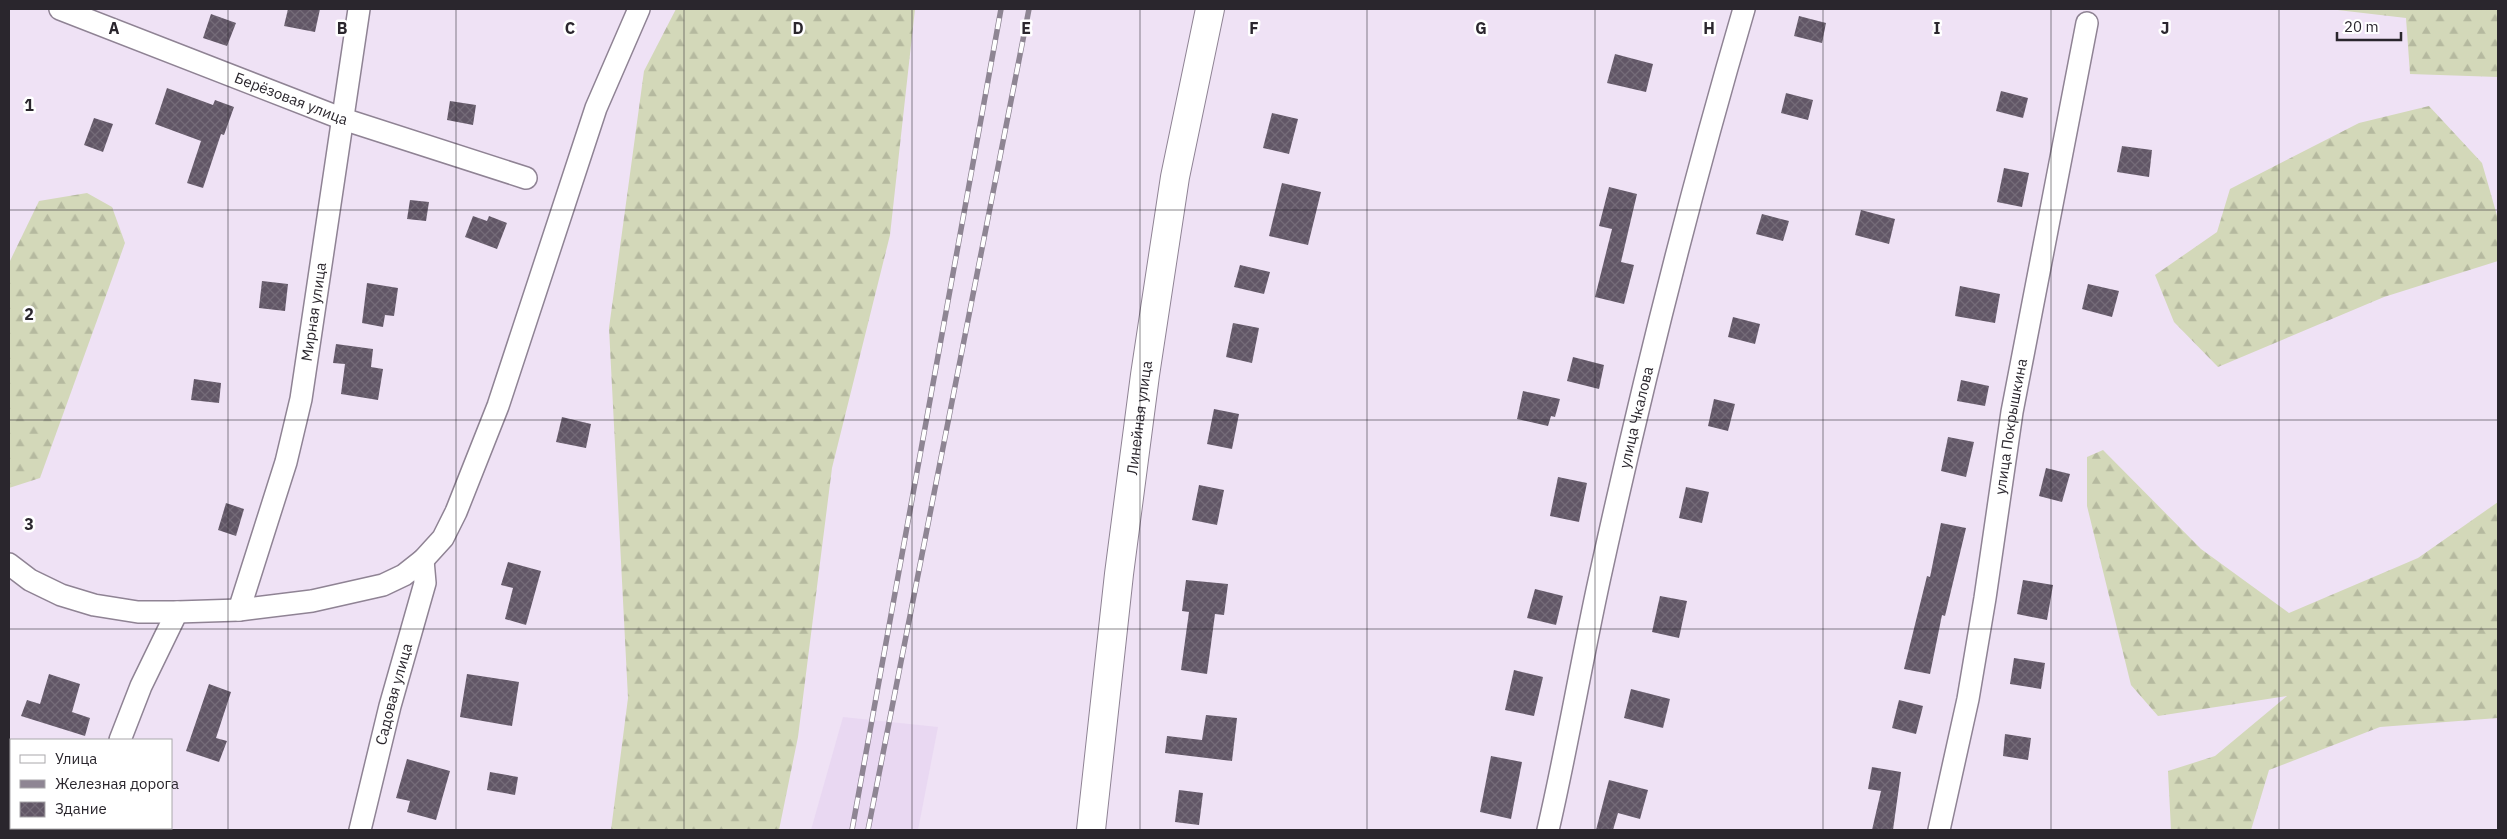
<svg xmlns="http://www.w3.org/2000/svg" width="2507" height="839" viewBox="0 0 2507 839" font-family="'IBM Plex Sans',sans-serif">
  <defs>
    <pattern id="forest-firs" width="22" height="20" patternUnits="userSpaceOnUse" patternTransform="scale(1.25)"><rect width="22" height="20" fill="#d3d8b9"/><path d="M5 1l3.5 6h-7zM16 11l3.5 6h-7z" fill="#b5b99f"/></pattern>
    <pattern id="building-cross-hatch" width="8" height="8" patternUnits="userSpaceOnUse" patternTransform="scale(1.25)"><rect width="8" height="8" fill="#615666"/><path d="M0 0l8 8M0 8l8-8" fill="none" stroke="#746b78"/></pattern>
  </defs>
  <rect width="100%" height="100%" fill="#efe2f5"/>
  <path fill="#e9d8f2" d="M843 717 938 727 918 830H811Z"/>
  <g fill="url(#forest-firs)">
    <path d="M676 9H915L890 235 832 468 798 737 779 830H611L628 698 609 328 644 71Z"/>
    <path d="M2329 9H2498V77L2410 74 2406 18Z"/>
    <path d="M2429 106 2482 163 2498 219V261L2384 297 2218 367 2174 322 2155 275 2217 232 2230 189 2359 123Z"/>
    <path d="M87 193 112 207 125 243 40 478 9 488V263L39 201Z"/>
    <path d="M2103 450 2201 549 2289 613 2418 558 2498 502V718L2380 727 2269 770 2251 830H2171L2168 771 2215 756 2287 696 2158 716 2131 685 2087 506V457Z"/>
  </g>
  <g fill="url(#building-cross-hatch)">
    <path d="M288 9H320L315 32 284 26Z"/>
    <path d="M211 14 236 23 227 46 203 38Z"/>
    <path d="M1799 16 1826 23 1822 43 1794 36Z"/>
    <path d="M1615 54 1653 64 1646 92 1607 83Z"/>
    <path d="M167 88 213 105 215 100 234 107 224 135 221 134 203 188 187 183 201 141 155 124Z"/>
    <path d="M2001 91 2028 98 2023 118 1996 111Z"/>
    <path d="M1786 93 1813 100 1808 120 1781 113Z"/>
    <path d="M450 101 476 105 473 125 447 120Z"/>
    <path d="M1272 113 1298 119 1289 154 1263 148Z"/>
    <path d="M94 118 113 124 103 152 84 145Z"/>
    <path d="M2122 146 2152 150 2149 177 2117 172Z"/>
    <path d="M2004 168 2029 173 2022 207 1997 202Z"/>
    <path d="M1282 183 1321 192 1308 245 1269 236Z"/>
    <path d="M1609 187 1637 194 1621 262 1634 265 1624 304 1595 297 1612 229 1599 226Z"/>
    <path d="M410 200 429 202 426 221 407 219Z"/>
    <path d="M1861 210 1895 219 1889 244 1855 235Z"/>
    <path d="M1762 214 1789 221 1783 241 1756 234Z"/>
    <path d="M473 216 487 221 489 216 507 223 497 249 465 237Z"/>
    <path d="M1240 265 1270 272 1264 294 1234 287Z"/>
    <path d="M262 281 288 284 285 311 259 308Z"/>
    <path d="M367 283 398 288 394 316 385 315 383 327 362 323Z"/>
    <path d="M2088 284 2119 291 2112 317 2082 309Z"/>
    <path d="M1960 286 2000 294 1995 323 1955 316Z"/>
    <path d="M1733 317 1760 324 1755 344 1728 337Z"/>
    <path d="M1233 323 1259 328 1252 363 1226 357Z"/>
    <path d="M336 344 373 349 371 367 383 369 378 400 341 394 345 364 333 363Z"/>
    <path d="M1573 357 1604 365 1599 389 1567 381Z"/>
    <path d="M194 379 221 383 219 403 191 400Z"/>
    <path d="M1961 380 1989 386 1985 406 1957 401Z"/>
    <path d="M1523 391 1560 399 1555 417 1551 416 1548 426 1517 419Z"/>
    <path d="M1714 399 1735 404 1728 431 1708 426Z"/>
    <path d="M1214 409 1239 414 1232 449 1207 444Z"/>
    <path d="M562 417 591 424 586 448 556 442Z"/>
    <path d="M1948 437 1974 442 1966 477 1941 471Z"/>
    <path d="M2046 468 2070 474 2062 502 2039 496Z"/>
    <path d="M1558 477 1587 483 1579 522 1550 516Z"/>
    <path d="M1199 485 1224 490 1217 525 1192 520Z"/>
    <path d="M1686 487 1709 492 1702 523 1679 518Z"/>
    <path d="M226 503 244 509 236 536 218 530Z"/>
    <path d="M1941 523 1966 528 1945 616 1942 615 1930 674 1904 669 1927 576 1930 577Z"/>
    <path d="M508 562 541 571 526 625 505 619 513 588 501 585Z"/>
    <path d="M1186 580 1228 584 1224 615 1215 614 1207 674 1181 670 1189 612 1182 611Z"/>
    <path d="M2023 580 2053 585 2047 620 2017 614Z"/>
    <path d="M1535 589 1563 596 1556 625 1527 618Z"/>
    <path d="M1660 596 1687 601 1679 638 1652 632Z"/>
    <path d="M2014 658 2045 663 2041 689 2010 684Z"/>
    <path d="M1514 670 1543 677 1534 716 1505 710Z"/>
    <path d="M49 674 80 684 72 712 90 718 85 736 21 716 27 700 40 704Z"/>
    <path d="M467 674 519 682 512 726 460 717Z"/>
    <path d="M209 684 231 692 216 738 227 741 219 762 186 751Z"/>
    <path d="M1631 689 1670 699 1663 728 1624 718Z"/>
    <path d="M1899 700 1923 706 1916 734 1892 728Z"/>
    <path d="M1206 715 1237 718 1232 761 1165 753 1167 736 1202 740Z"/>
    <path d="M2005 734 2031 738 2028 760 2003 756Z"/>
    <path d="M1491 756 1522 762 1511 819 1480 812Z"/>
    <path d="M407 759 450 771 436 820 407 812 410 801 396 798Z"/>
    <path d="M1872 767 1901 772 1893 830H1872L1881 791 1868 789Z"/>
    <path d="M490 772 518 777 515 795 487 790Z"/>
    <path d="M1609 780 1648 790 1640 819 1618 813 1613 830H1596Z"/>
    <path d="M1179 790 1203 793 1199 825 1175 822Z"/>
  </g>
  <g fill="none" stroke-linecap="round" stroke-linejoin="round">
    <defs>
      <g id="minor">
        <path id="s1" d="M60 9 343 119 526 178"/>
        <path d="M9 564 30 580 61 595 94 605 138 612H177L239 610 312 601 383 585 404 575 423 560 443 538 456 512 498 406 596 108 639 9"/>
        <path id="s2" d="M239 610 286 462 301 399 359 9"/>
        <path d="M120 740 141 686 177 612"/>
        <path d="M92 830 93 828"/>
        <path id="s3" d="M360 830 390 706 425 583 423 560"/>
        <path id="s4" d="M1548 830C1567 748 1581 664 1599 581 1641 389 1689 197 1744 9"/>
        <path id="s5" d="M1939 830 1968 699 1985 598 2012 412 2087 23"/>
      </g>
      <g id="major">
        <path id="s6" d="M1091 830 1119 574 1145 375 1175 177 1210 9"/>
      </g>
    </defs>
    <use href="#minor" stroke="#8f8394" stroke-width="24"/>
    <use href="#major" stroke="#8f8394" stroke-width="30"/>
    <use href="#minor" stroke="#fff" stroke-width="21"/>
    <use href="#major" stroke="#fff" stroke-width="28"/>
    <defs>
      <g id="rail">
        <path d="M852 830 1001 9"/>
        <path d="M868 830 1029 9"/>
      </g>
    </defs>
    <use href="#rail" stroke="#8e8593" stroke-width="5.5"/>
    <use href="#rail" stroke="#fff" stroke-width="4" stroke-dasharray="11" stroke-linecap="butt"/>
  </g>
  <path fill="none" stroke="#2a262d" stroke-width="1" stroke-opacity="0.55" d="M228 9V830M456 9V830M684 9V830M912 9V830M1140 9V830M1367 9V830M1595 9V830M1823 9V830M2051 9V830M2279 9V830M9 210H2498M9 420H2498M9 629H2498"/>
  <g text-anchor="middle" stroke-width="5" stroke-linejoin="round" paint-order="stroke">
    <g font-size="15" fill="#2a262d" stroke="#fff">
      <text dy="5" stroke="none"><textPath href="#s1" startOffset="248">Берёзовая улица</textPath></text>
      <text dy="5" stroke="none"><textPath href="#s2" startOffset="308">Мирная улица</textPath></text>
      <text dy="5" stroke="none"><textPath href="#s6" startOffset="415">Линейная улица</textPath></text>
      <text dy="5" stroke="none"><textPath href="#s4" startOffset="422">улица Чкалова</textPath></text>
      <text dy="5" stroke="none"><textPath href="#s5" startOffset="410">улица Покрышкина</textPath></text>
      <text dy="5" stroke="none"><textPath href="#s3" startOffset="140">Садовая улица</textPath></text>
    </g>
  </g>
  <g font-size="16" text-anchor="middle" font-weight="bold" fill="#2a262d" stroke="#fff" stroke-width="5" stroke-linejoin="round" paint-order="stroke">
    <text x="114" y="34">A</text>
    <text x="342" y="34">B</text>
    <text x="570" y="34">C</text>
    <text x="798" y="34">D</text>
    <text x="1026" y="34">E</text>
    <text x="1254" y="34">F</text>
    <text x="1481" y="34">G</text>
    <text x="1709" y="34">H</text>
    <text x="1937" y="34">I</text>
    <text x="2165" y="34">J</text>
    <text x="29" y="111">1</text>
    <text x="29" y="320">2</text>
    <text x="29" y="530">3</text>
  </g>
  <rect width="2507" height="839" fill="none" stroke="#2a262d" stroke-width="20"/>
  <rect x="10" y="739" width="162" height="90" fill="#ffffff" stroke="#aaa8ab"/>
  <rect x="20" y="755" width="25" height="8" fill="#ffffff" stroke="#aaa8ab"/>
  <text x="55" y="764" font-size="15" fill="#2a262d">Улица</text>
  <rect x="20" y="780" width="25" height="8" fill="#8e8593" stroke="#aaa8ab"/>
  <text x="55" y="789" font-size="15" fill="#2a262d">Железная дорога</text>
  <rect x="20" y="802" width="25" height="15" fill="url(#building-cross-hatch)" stroke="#aaa8ab"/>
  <text x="55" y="814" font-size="15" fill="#2a262d">Здание</text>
  <path d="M2337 32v8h64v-8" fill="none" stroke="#2a262d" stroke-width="2.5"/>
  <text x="2344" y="32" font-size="15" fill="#2a262d" stroke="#ffffff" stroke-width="4" paint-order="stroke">20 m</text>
</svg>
